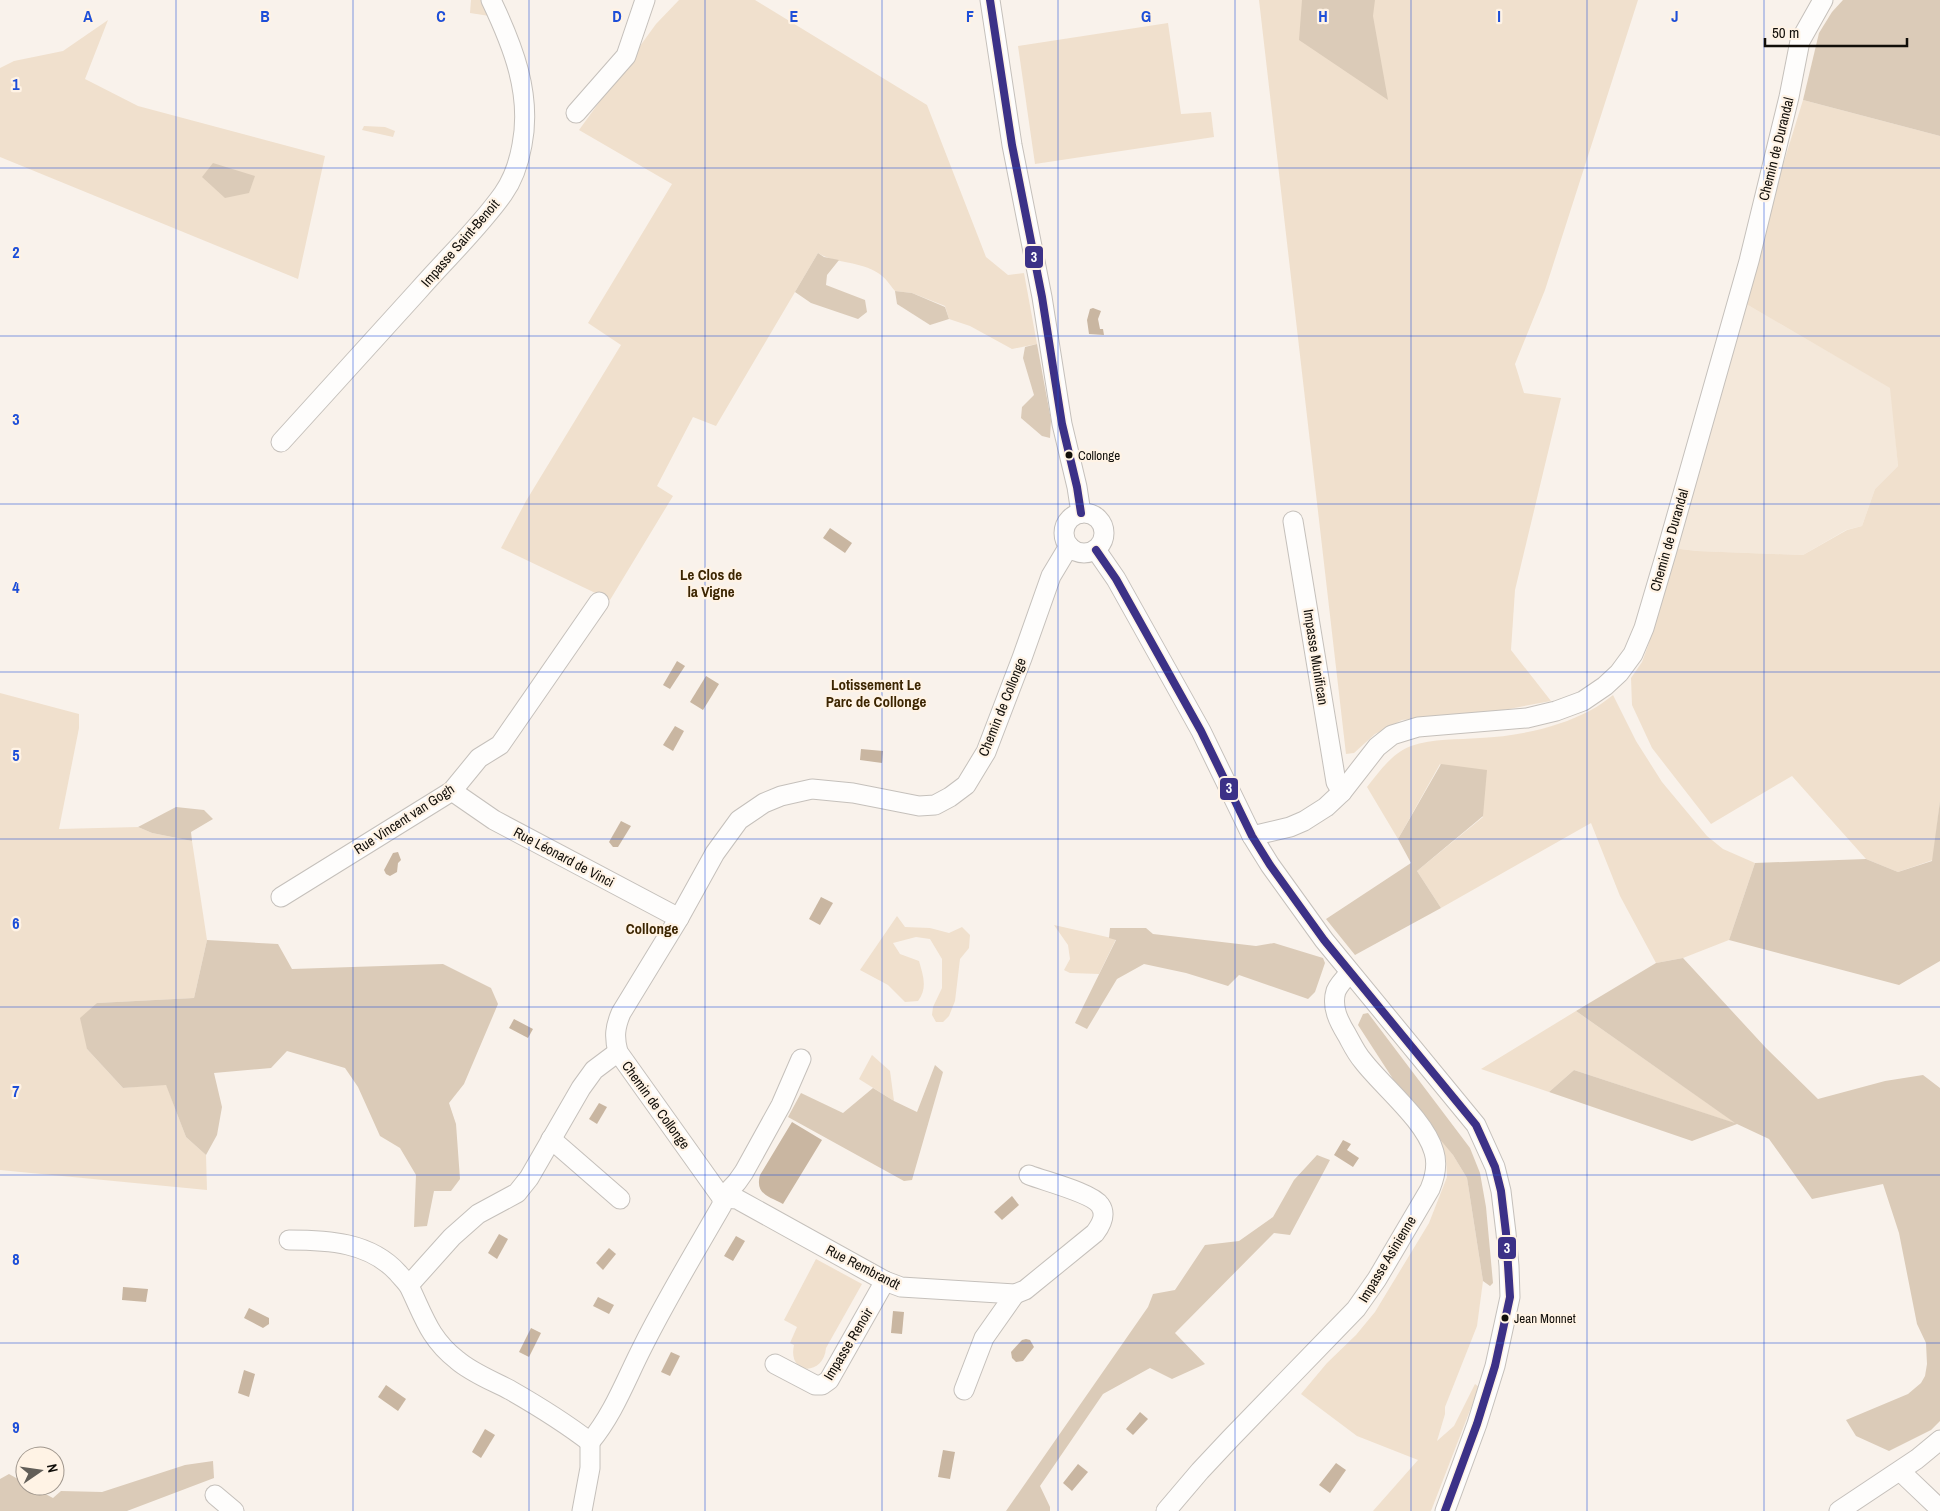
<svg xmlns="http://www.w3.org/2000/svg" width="1940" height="1511" viewBox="0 0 1940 1511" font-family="'Archivo Narrow',sans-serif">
  <rect width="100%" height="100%" fill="#f9f2eb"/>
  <path fill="#f4e8da" d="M1741 301 1891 388 1898 466 1875 489 1862 526 1846 530 1803 555 1697 551 1672 548Z"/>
  <g fill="#f0e0cd">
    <path d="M471 0H486L496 17 470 13Z"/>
    <path d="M679 0H755L927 105 986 257 1008 275 1024 273 1037 344 1012 349 970 326 949 319 945 306 912 293 895 291C890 285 885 277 878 273 860 261 836 264 818 253L716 426 693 417 657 486 673 496 610 600 501 548 526 501 621 345 588 323 672 184 579 130 656 24Z"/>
    <path d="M1259 0H1638L1545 290 1515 364 1524 393 1561 398 1515 590 1511 650 1551 701 1498 711 1402 720 1375 734 1354 753 1346 754Z"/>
    <path d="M108 20 85 79 138 106 325 156 298 279 0 157V68L14 61 63 51Z"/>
    <path d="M1168 23 1181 114 1211 112 1214 137 1035 164 1018 46Z"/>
    <path d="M1803 100 1940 136V801L1933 860 1898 872 1866 859 1792 776 1711 824 1652 748 1632 705 1631 678 1642 662 1649 643 1672 548 1697 551 1803 555 1847 530 1862 526 1875 489 1898 466 1890 388 1741 301Z"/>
    <path d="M364 126 385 127 395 131 393 137 362 130Z"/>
    <path d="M0 693 79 714V728L59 829 138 827 152 833 192 841 207 940 194 998 97 1003 87 1049 123 1088 166 1084 186 1137 206 1155 207 1190 0 1170Z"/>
    <path d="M1613 695 1636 741 1662 782 1707 836 1723 849 1755 863 1729 940 1683 958 1656 963 1620 896 1591 823 1441 908 1417 871 1483 817 1440 764 1398 839 1367 787C1379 772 1392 753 1411 746 1433 738 1458 740 1480 738 1517 736 1558 728 1591 710 1599 706 1606 700 1613 695Z"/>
    <path d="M897 916 905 927 930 928 949 933 962 927 970 935 969 948 960 959 955 1001 949 1016 943 1022H936L932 1015 933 1007 942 988V959L930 939 916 937 893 943 900 954 919 961C923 975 928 988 918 1001L905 1002 888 985 860 970Z"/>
    <path d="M1054 925 1116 939 1099 974 1070 973 1064 970 1070 959 1068 945Z"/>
    <path d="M1576 1011 1737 1124 1574 1070 1549 1092 1481 1069Z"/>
    <path d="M872 1055 890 1071 894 1101 859 1079Z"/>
    <path d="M1439 1137 1453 1155 1467 1178 1483 1281 1477 1326 1445 1407V1414L1437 1441 1454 1426 1475 1384 1479 1387 1431 1511H1373L1418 1460 1357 1436 1301 1394 1327 1363 1356 1335 1375 1312 1429 1223 1447 1177 1446 1159Z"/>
    <path d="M816 1259 862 1284 826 1348C824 1376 787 1376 794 1345L790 1343 797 1327 784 1320Z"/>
  </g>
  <g fill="#dbcbb8">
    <path d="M1302 0H1375L1373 16 1388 100 1299 40Z"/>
    <path d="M1843 0H1940V136L1803 100 1819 33 1832 12Z"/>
    <path d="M213 163 255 176 249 193 225 198 202 177Z"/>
    <path d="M818 253 824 257 839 260 827 275 826 285 865 300 867 312 858 319 811 303 795 292Z"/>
    <path d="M895 291 912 293 945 307 949 319 930 325 897 304Z"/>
    <path d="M1037 344 1051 420 1050 438 1042 436 1021 418 1022 407 1034 395 1023 358 1025 347Z"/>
    <path d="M1441 764 1487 770 1483 816 1417 871 1441 908 1355 955 1326 919 1411 863 1398 839Z"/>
    <path d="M1940 801V961L1899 985 1729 940 1755 863 1866 859 1898 872 1932 861Z"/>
    <path d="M176 807 204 810 213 819 191 832 192 841 152 833 138 827Z"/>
    <path d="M1110 928H1146L1153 934 1256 946 1274 943 1323 958 1325 963 1315 992 1308 999 1239 975 1228 986 1186 973 1144 964 1117 979 1087 1029 1075 1023 1116 940 1109 938Z"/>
    <path d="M207 940 278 944 292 969 443 964 491 988 498 1004 464 1084 449 1103 456 1124 460 1179 451 1191H434L427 1226 414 1227 416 1175 400 1148 380 1136 358 1087 345 1068 287 1051 271 1068 214 1073 222 1107 217 1135 206 1155 186 1137 166 1085 123 1088 87 1049 80 1018 97 1003 194 998Z"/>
    <path d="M1683 958 1766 1048 1818 1099 1885 1081 1923 1075 1940 1088V1421L1931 1430 1889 1451 1856 1436 1846 1420 1908 1394 1921 1383 1925 1376 1927 1364 1926 1343 1917 1324 1899 1233 1883 1184 1812 1199 1769 1139 1737 1124 1692 1141 1549 1092 1574 1070 1735 1123 1576 1011 1656 963Z"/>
    <path d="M1368 1013 1470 1148 1480 1173 1486 1207 1493 1283 1490 1286 1483 1281 1467 1178 1453 1155 1404 1096 1358 1025 1363 1014Z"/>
    <path d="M935 1065 943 1072 912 1180 904 1181 788 1117 801 1093 843 1113 873 1088 894 1101 917 1112Z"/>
    <path d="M1317 1155 1330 1160 1290 1235 1274 1233 1175 1333 1205 1364 1172 1379 1150 1368 1103 1394 1040 1486 1050 1507V1511H1006L1148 1307 1153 1294 1175 1290 1205 1245 1239 1241 1273 1217 1294 1180Z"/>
    <path d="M213 1461 214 1478 127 1511H0V1479L9 1474 25 1483V1486H30L53 1498 61 1491 102 1492 185 1465Z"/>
  </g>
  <g fill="#c9b6a1">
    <path d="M1093 308 1101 311 1098 319 1100 329H1103L1104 335 1089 334 1087 320 1090 309Z"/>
    <path d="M830 528 852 543 845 553 823 538Z"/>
    <path d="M677 661 685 666 670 689 663 685Z"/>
    <path d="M706 676 719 684 703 710 690 702Z"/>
    <path d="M675 726 684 731 673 751 663 745Z"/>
    <path d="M861 749 883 751 882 763 860 760Z"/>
    <path d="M621 821 631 826 618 847H613L609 842Z"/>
    <path d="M398 852 401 860 398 863 397 872 390 876 386 874 384 870 393 853Z"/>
    <path d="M821 897 833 903 820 925 809 919Z"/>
    <path d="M514 1019 533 1029 528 1038 509 1028Z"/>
    <path d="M599 1103 607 1107 597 1124 589 1119Z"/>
    <path d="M792 1122 822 1140 783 1204C768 1196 755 1194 760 1175Z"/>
    <path d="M1343 1140 1351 1144 1347 1150 1359 1158 1353 1167 1334 1155Z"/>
    <path d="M1012 1196 1019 1205 1002 1220 994 1212Z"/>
    <path d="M499 1234 508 1239 497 1259 488 1253Z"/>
    <path d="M736 1236 745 1241 733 1261 724 1256Z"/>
    <path d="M609 1248 616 1254 603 1270 596 1263Z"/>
    <path d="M123 1287 148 1289 146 1302 122 1300Z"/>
    <path d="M598 1297 614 1305 609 1314 593 1306Z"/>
    <path d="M249 1308 269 1318V1324L263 1328 244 1318Z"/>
    <path d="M893 1311 904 1312 902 1334 891 1333Z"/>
    <path d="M531 1328 541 1333 529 1357 519 1352Z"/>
    <path d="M1026 1339 1030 1340 1034 1347 1023 1361 1016 1362 1012 1358 1011 1352 1022 1340Z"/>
    <path d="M671 1352 680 1356 670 1376 661 1372Z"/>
    <path d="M244 1370 255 1374 249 1397 238 1393Z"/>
    <path d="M386 1385 406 1399 398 1411 378 1397Z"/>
    <path d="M1140 1412 1148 1419 1133 1435 1126 1429Z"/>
    <path d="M485 1429 495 1435 481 1458 472 1452Z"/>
    <path d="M943 1450 955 1452 950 1479 938 1477Z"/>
    <path d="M1336 1463 1346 1470 1330 1493 1319 1485Z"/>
    <path d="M1078 1464 1088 1472 1072 1491 1063 1483Z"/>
  </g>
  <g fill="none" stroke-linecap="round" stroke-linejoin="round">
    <defs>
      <g id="street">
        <path d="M990 0 1012 145 1042 297 1062 424 1077 487 1081 513"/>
        <path d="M576 113 626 56 645 0"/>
        <path d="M281 442C327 392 372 341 418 291 446 259 478 229 503 194 513 180 519 162 522 145 532 94 513 46 491 0"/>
        <circle cx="1084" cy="533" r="20"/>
        <path d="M1293 521 1336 782 1342 792"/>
        <path d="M1096 550 1116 579 1201 731 1252 836 1270 865 1324 940 1476 1125 1495 1167 1501 1191 1506 1233 1509 1266 1510 1297 1495 1366 1477 1424 1445 1511"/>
        <path d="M452 791 494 820 679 918"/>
        <path d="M1252 836 1290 827 1304 821 1326 807 1342 792 1377 747 1392 735 1418 727 1527 718 1556 711 1583 701 1605 686 1619 673 1633 654 1644 628 1667 550 1749 261 1789 97 1800 41 1823 0"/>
        <path d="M281 897 452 791 479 758 500 745 599 602"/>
        <path d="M551 1139 620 1199"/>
        <path d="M722 1198 737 1199 885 1281 901 1287 1015 1294 1025 1290 1095 1233C1101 1225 1107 1215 1100 1205 1092 1193 1044 1181 1029 1175"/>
        <path d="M722 1198 737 1182 744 1172 781 1105 801 1059"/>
        <path d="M289 1240C328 1240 370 1242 398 1273 402 1278 407 1282 410 1288 424 1317 430 1339 457 1360 472 1373 493 1381 510 1390 538 1406 564 1422 590 1442"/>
        <path d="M409 1285 452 1237 478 1214 517 1193 529 1178 581 1088 594 1070 618 1052"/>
        <path d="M775 1364 815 1385H822L829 1380 885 1281"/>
        <path d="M964 1390 984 1338 1015 1294"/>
        <path d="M590 1442C614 1413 626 1379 643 1346 667 1298 695 1252 722 1205V1198L618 1052C614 1037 615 1027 621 1013L679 918 715 853 739 820 764 803 781 796 812 789 853 793 919 806 935 805 950 797 966 785 986 752 1022 658 1051 576 1069 546"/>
        <path d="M1900 1471 1940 1509"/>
        <path d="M215 1495 234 1511"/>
        <path d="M582 1511 590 1468V1442"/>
        <path d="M1166 1511 1200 1471 1230 1439 1356 1309 1377 1279 1430 1189C1435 1177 1438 1165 1434 1152 1425 1120 1383 1087 1363 1061 1356 1053 1352 1044 1347 1035 1339 1022 1331 1007 1336 991 1339 984 1344 979 1350 973"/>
        <path d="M1839 1511 1917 1459 1940 1440"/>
      </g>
    </defs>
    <use href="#street" stroke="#c5c0bb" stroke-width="21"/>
    <use href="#street" stroke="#fefdfc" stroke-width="19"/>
    <defs>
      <g id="bus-1">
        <path d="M990 0 1012 145 1042 297 1062 424 1077 487 1081 513"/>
        <path d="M1096 550 1116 579 1201 731 1252 836 1270 865 1324 940 1476 1125 1495 1167 1501 1191 1506 1233 1510 1297 1495 1366 1477 1424 1445 1511"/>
      </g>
    </defs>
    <use href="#bus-1" stroke="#fff3e5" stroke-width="11"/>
    <use href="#bus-1" stroke="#3c3187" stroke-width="8"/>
  </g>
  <path fill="none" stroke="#1d4ed8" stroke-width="1" stroke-opacity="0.55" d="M176 0V1511M353 0V1511M529 0V1511M705 0V1511M882 0V1511M1058 0V1511M1235 0V1511M1411 0V1511M1587 0V1511M1764 0V1511M0 168H1940M0 336H1940M0 504H1940M0 672H1940M0 839H1940M0 1007H1940M0 1175H1940M0 1343H1940"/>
  <g fill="#110e09" stroke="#fff3e5" stroke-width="2">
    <circle cx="1069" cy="455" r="4.5"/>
    <circle cx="1505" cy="1318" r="4.5"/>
  </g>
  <g text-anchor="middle" stroke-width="4.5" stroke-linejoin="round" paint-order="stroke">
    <g font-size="13" fill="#110e09" stroke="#fff3e5" text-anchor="start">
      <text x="1078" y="460">Collonge</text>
      <text x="1514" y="1323">Jean Monnet</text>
    </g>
    <g font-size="14" fill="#110e09" stroke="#fff3e5">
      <text transform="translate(1776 149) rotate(-76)" y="5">Chemin de Durandal</text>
      <text transform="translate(460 243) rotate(-49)" y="5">Impasse Saint-Benoit</text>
      <text transform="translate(1669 540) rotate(-74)" y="5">Chemin de Durandal</text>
      <text transform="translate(1316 657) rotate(81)" y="5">Impasse Munifican</text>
      <text transform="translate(1002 707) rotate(-68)" y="5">Chemin de Collonge</text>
      <text transform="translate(404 819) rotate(-33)" y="5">Rue Vincent van Gogh</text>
      <text transform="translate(564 857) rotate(28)" y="5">Rue Léonard de Vinci</text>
      <text transform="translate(656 1105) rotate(54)" y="5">Chemin de Collonge</text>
      <text transform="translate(1387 1259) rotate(-59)" y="5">Impasse Asinienne</text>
      <text transform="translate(863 1267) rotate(27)" y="5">Rue Rembrandt</text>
      <text transform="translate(848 1344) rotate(-59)" y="5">Impasse Renoir</text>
    </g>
    <g font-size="15" font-weight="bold" fill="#3c2501" stroke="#fff3e5">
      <text x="711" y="580">Le Clos de<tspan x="711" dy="17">la Vigne</tspan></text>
      <text x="876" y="690">Lotissement Le<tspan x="876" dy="17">Parc de Collonge</tspan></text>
      <text x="652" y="934">Collonge</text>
    </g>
  </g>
  <g font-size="16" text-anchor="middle" font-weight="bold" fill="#1d4ed8" stroke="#fff3e5" stroke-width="4.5" stroke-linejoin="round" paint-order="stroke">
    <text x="88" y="22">A</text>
    <text x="265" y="22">B</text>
    <text x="441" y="22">C</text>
    <text x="617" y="22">D</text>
    <text x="794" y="22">E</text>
    <text x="970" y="22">F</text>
    <text x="1146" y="22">G</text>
    <text x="1323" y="22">H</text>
    <text x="1499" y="22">I</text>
    <text x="1675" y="22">J</text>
    <text x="16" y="90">1</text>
    <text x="16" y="258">2</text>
    <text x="16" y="425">3</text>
    <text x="16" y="593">4</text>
    <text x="16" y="761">5</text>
    <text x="16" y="929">6</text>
    <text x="16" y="1097">7</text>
    <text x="16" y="1265">8</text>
    <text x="16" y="1433">9</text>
  </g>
  <g stroke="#fff3e5" stroke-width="2">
    <rect x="1024" y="245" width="20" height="24" rx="5" fill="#3c3187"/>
    <rect x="1219" y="777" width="20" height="24" rx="5" fill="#3c3187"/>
    <rect x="1497" y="1236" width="20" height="24" rx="5" fill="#3c3187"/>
  </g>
  <g font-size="14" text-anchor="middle" font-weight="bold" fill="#fff">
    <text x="1034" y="262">3</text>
    <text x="1229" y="793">3</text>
    <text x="1507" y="1253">3</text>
  </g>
  <g transform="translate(40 1471) rotate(77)"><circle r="24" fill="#fff3e5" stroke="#a0978d"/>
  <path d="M0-4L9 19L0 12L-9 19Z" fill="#625e58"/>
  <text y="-8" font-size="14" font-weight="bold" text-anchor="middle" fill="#110e09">N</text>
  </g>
  <path d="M1765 38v8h142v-8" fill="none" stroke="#110e09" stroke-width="2.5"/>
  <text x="1772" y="38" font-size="15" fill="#110e09" stroke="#fff3e5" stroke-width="4" paint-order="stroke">50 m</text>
</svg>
